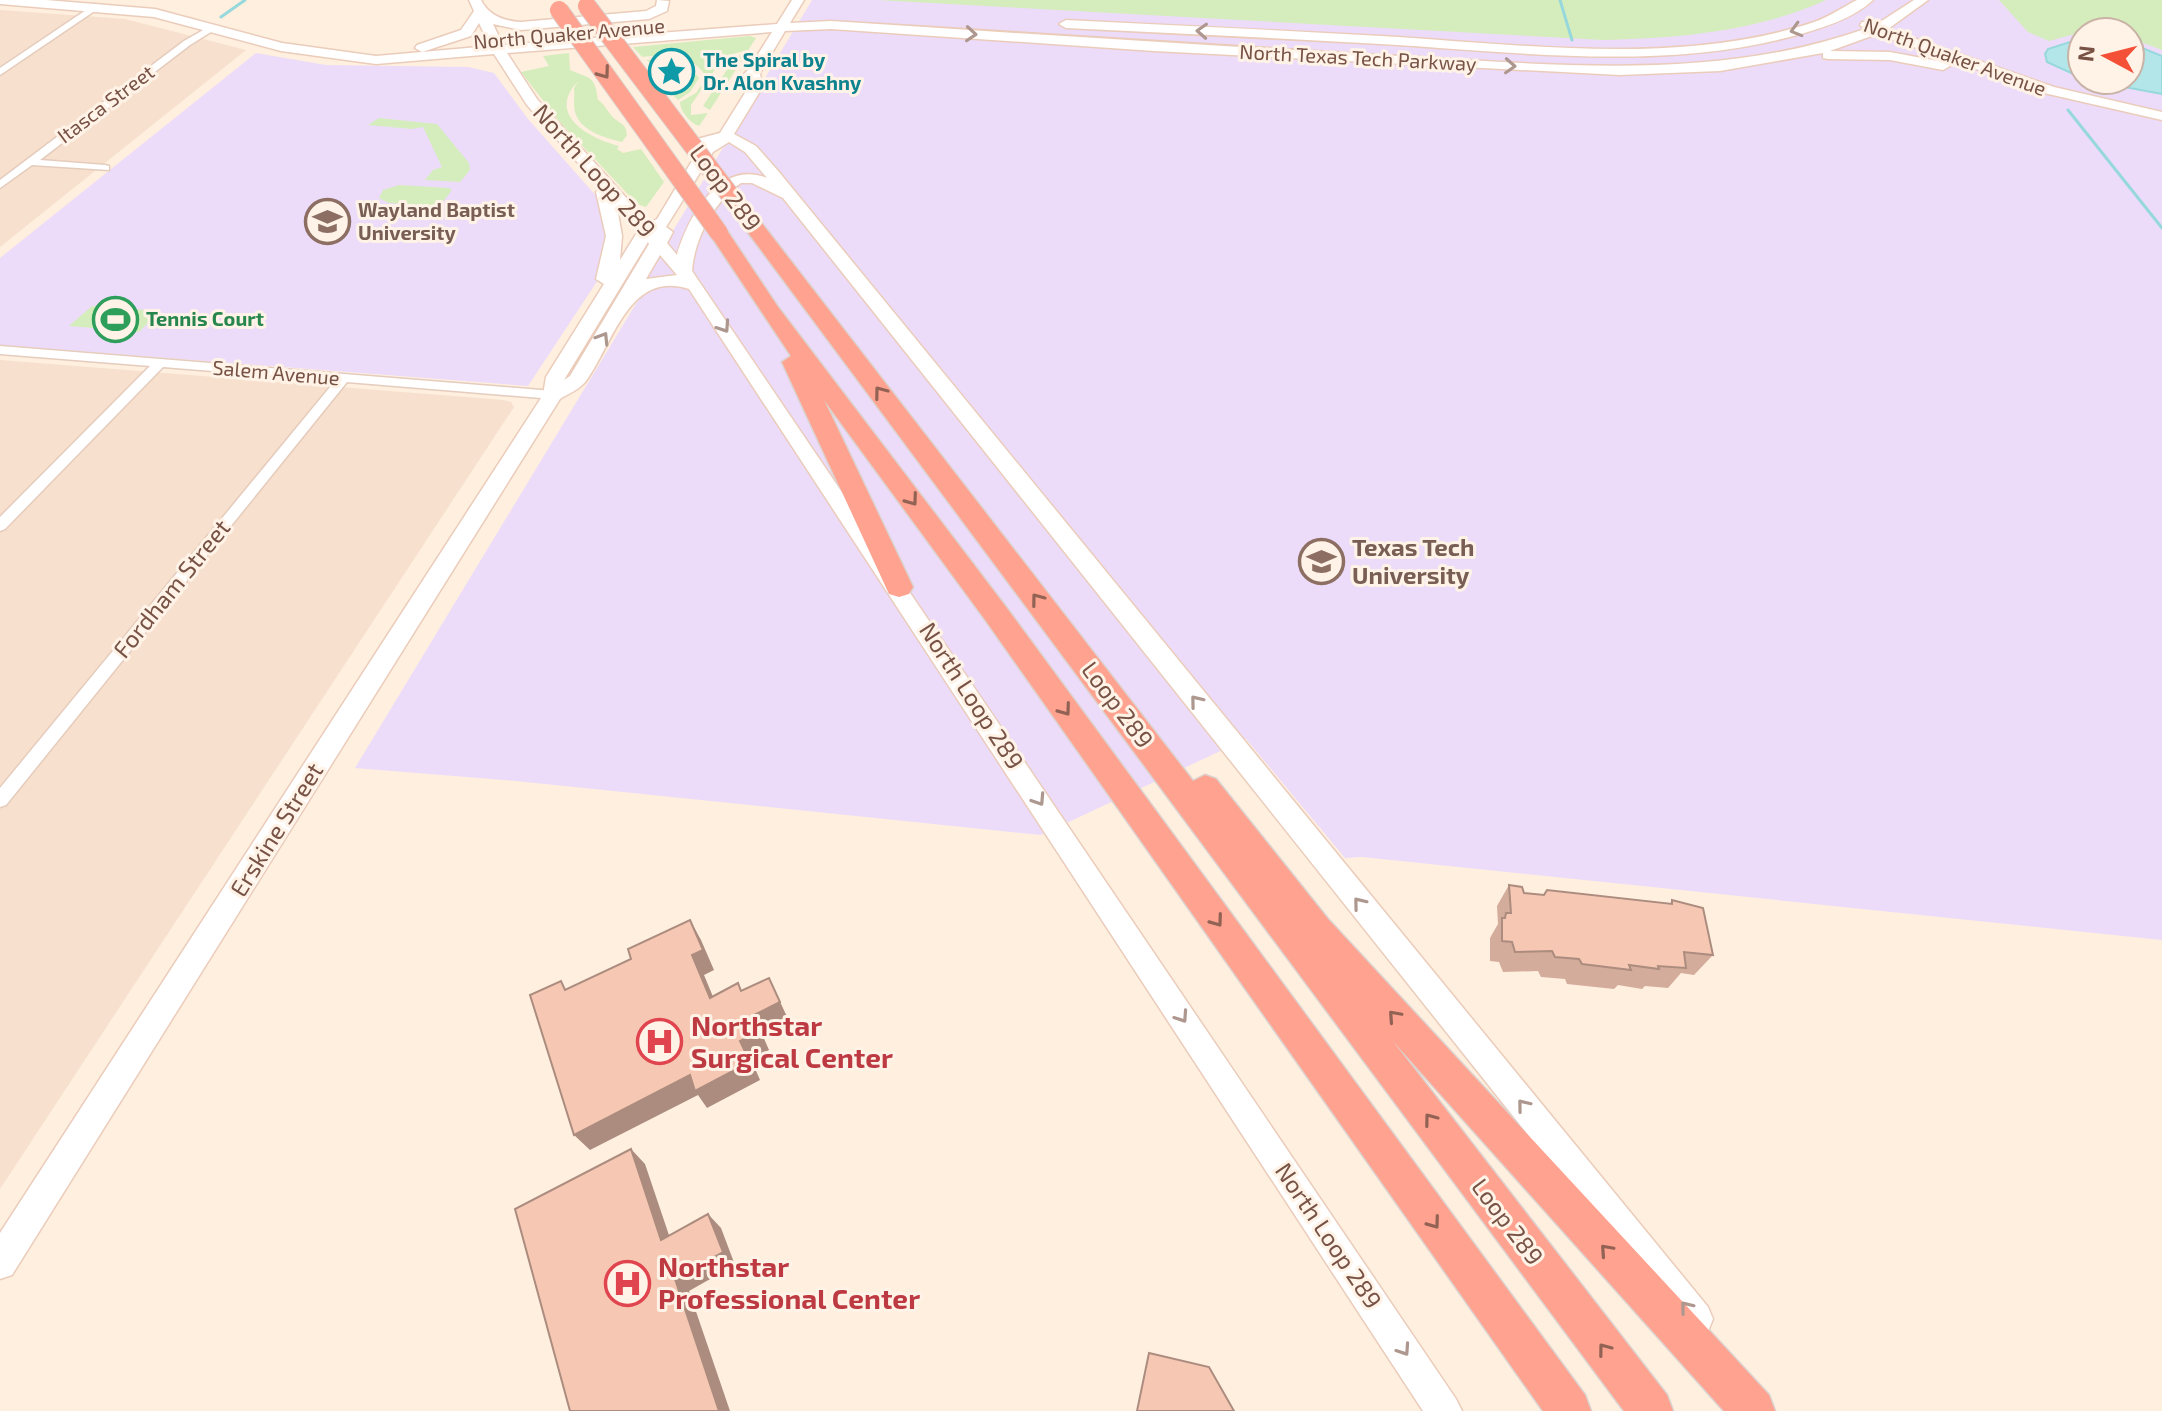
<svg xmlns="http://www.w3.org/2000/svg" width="2162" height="1411" viewBox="0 0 2162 1411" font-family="'Exo 2',sans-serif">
  <rect width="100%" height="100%" fill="#feefdf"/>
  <g fill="#f7e0cd">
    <path d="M0 10 125 19 246 50 0 247Z"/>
    <path d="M0 360 503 400 511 402 514 407 0 1189Z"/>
  </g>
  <g fill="#ecdcfa" fill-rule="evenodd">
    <path d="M812 0H2162V940L1362 857 1345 858 1246 739 1041 835 516 781 355 768 643 292 649 273 668 239ZM2082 32H2130V80H2082Z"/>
    <path d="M256 53 326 65 468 67 494 73 528 119 598 198 611 227 600 277 528 386 0 345V258Z"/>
  </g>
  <g fill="#d5edbc">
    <path d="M876 0H1826C1756 32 1679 38 1603 40Z"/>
    <path d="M1999 0H2162V50L2130 38V32H2082L2049 41 2028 32Z"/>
    <path d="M750 36 756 38 710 110 703 106 732 62 745 51 724 56 691 105V115L708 113 699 126C690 123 680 111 680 102L696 93 706 78C696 54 663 55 642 57L633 47Z"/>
    <path d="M569 53 570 70C590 79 595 75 598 100 605 105 606 109 611 115 618 124 626 122 627 135L622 142C605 138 580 131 575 112 573 103 575 96 574 88L578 81C546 115 589 138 619 146L617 149 623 153 641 149 664 182 646 207 637 204 559 121 521 72 549 66 543 56Z"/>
    <path d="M666 59 687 65 699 78 690 92 678 100 668 90 669 75 646 60Z"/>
    <path d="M379 118 437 124 469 163 470 170 460 182 425 180 433 170 442 167 423 127 412 129 368 125Z"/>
    <path d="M399 185 449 188 452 190 441 204 434 206 389 203 379 198 383 190Z"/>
    <path d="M92 306 160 311 139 332 69 326Z"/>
  </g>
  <g fill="#b2e6e9" stroke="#97d8dc" stroke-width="2">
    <path d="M2082 38V78L2047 62 2045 54 2048 49Z"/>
    <path d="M2130 43 2162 56V94L2087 80H2130Z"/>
  </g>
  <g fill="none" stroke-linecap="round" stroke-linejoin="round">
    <g stroke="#97d8dc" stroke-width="3">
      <path d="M1560 0 1572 40"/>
      <path d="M221 17 245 0"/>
      <path d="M2068 110 2162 228"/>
    </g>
    <defs>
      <g id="street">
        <path d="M95 4 102 6 0 75V68Z"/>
        <path d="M212 25 219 27 190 45 40 160 105 165 109 166V170L32 165 0 188V180L184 41Z"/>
        <path d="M0 346 553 391 559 395 553 399 347 382 6 805 0 807V788L335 381 163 367 5 529 0 531V517L150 366 0 354Z"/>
      </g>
      <g id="secondary">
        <path d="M0 0H46L155 9 282 43 376 56 422 52 415 48 417 45 461 30 474 11 469 0H481C489 16 504 21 521 22L646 11 656 6 657 0 669 1 667 11 649 19 521 30 493 24 503 45 777 24 792 0H804L790 23 831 21C1014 33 1197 45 1380 55 1542 63 1709 84 1865 29L1860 25 1862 22 1877 24 1914 0H1928L1888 29 2054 87 2162 112V120L2044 93 1877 34 1830 51 1890 52 1943 62 1950 66 1943 70 1890 60 1828 59 1823 58V53L1720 71 1620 75 1154 51 831 29 785 31 760 73 762 88 734 134 756 146 779 172 1708 1307 1713 1319 1708 1331 1696 1336 1684 1331 783 198 752 183H741C714 201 694 240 692 271L1456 1399 1462 1411H1423L689 289C629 269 613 344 586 381 580 389 568 394 560 399L12 1275 0 1279V1233L543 395 546 377 604 284 596 279 606 236 596 192 600 188 527 105 494 54 376 64 281 51 154 17 0 4ZM479 23 490 46 422 52 471 36ZM772 32 748 70 734 84 748 88 720 133 697 139 694 142 701 146 657 219 649 223 537 99 507 53ZM729 142 745 152 767 178C721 159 688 216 677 255L667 243 673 232 666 227 713 152ZM617 207 638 231 620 260 622 236ZM648 242 649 244 570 376 564 380ZM660 255 677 275 646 279Z"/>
        <path d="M1857 0H1873C1854 18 1823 28 1797 35 1663 72 1518 52 1381 44 1276 38 1171 33 1066 28L1059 24 1066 20C1171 25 1276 30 1381 36 1519 44 1681 67 1814 22 1829 17 1843 7 1857 0Z"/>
      </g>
      <g id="highway">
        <path d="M736 197 743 199 1193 781 1205 775 1216 779 1328 919 1769 1395 1775 1411H1724L1392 1040 1667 1395 1673 1411H1624L729 207 726 203Z"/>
        <path d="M719 227 726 229 778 307 1006 607 1585 1395 1591 1411H1543L986 621 824 400 913 587 909 594 899 597 889 594 782 362 791 356 709 233Z"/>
      </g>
    </defs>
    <use href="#street" stroke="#e5ccbd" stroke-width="3"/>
    <use href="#secondary" stroke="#ebccba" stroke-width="3"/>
    <use href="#highway" stroke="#dcd2cf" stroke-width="3"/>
    <use href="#street" fill="#fff" fill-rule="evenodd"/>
    <use href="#secondary" fill="#fff" fill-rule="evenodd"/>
    <use href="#highway" fill="#ffa28f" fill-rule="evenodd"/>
    <defs>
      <g id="highway-bridge">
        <path d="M587 6 736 203"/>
        <path d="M559 10 719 233"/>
      </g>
    </defs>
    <use href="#highway-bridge" stroke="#dcd2cf" stroke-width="20" stroke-linecap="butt"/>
    <use href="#highway-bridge" stroke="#ffa28f" stroke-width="18"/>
  </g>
  <path fill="#d4ac9b" d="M1509 885 1524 893 1670 904 1672 900 1713 955 1694 975 1681 973 1668 988 1645 986 1642 989 1618 985 1614 989 1567 984 1565 979 1541 977 1538 971 1503 972 1499 962 1490 961V938L1498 924 1497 906Z"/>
  <g fill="#ac8c7e">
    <path d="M690 920 701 940 714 970 704 975 721 1016 710 998 692 955Z"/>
    <path d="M769 978 789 1021 762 1034 769 1050 751 1059 760 1080 707 1108 698 1095 590 1150 574 1135 740 1041Z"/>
    <path d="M631 1149 645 1164 675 1253 661 1240Z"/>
    <path d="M708 1214 721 1228 735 1265 689 1291 730 1411H719L675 1279Z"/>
  </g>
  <g fill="#f6c8b4" stroke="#ac8c7e" stroke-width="2">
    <path d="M1509 885 1522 887 1524 893 1544 895 1547 890 1672 904V900L1703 908 1713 955 1684 952 1686 968 1658 966 1659 969 1629 965 1631 970 1582 964 1579 959 1555 957 1552 951 1515 952 1512 942 1502 941V918H1505L1506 913H1511Z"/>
    <path d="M690 920 703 950 692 955 710 998 738 983 741 991 769 978 780 1002 752 1016 759 1032 740 1041 750 1062 695 1091 690 1075 574 1135 530 995 561 981 565 990 631 959 628 949Z"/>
    <path d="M631 1149 661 1240 708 1214 723 1252 675 1279 719 1411H570L515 1209Z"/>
    <path d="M1149 1353 1209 1367 1234 1411H1137Z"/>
  </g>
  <defs><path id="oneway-chevron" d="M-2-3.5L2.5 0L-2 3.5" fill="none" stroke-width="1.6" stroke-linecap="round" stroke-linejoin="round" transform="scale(2)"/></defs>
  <g stroke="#ad978f">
    <use href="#oneway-chevron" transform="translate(1796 30) rotate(164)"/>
    <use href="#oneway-chevron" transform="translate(1202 31) rotate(-177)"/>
    <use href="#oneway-chevron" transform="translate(971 34) rotate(4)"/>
    <use href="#oneway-chevron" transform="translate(1510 66) rotate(3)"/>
    <use href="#oneway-chevron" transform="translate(724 327) rotate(56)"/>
    <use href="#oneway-chevron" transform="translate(603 338) rotate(-58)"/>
    <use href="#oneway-chevron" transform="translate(1196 701) rotate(-129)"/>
    <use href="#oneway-chevron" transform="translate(1039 800) rotate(57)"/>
    <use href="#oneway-chevron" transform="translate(1359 903) rotate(-129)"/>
    <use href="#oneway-chevron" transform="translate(1182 1017) rotate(56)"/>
    <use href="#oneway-chevron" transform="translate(1523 1105) rotate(-129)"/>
    <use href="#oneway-chevron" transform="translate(1686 1307) rotate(-129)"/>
    <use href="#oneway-chevron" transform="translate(1404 1350) rotate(56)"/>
  </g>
  <g stroke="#926254">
    <use href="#oneway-chevron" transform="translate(604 73) rotate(54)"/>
    <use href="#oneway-chevron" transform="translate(880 392) rotate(-127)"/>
    <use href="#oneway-chevron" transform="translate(912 500) rotate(54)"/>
    <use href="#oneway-chevron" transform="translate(1037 599) rotate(-127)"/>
    <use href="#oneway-chevron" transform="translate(1065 710) rotate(54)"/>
    <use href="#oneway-chevron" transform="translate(1217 921) rotate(54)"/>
    <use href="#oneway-chevron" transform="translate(1394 1016) rotate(-132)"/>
    <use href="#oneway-chevron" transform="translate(1430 1119) rotate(-127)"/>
    <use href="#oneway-chevron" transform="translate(1434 1223) rotate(54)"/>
    <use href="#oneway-chevron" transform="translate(1606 1250) rotate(-132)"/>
    <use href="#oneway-chevron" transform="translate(1604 1349) rotate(-127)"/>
  </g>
  <defs>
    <symbol id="sight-ring" viewBox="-11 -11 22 22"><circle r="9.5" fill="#fff3e7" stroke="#0f9aa8" stroke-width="1.5"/><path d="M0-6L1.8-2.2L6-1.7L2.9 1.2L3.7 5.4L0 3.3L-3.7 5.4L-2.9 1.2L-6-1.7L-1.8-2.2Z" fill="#0f9aa8"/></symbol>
    <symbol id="university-ring" viewBox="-11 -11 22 22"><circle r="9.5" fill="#fff3e7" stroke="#8d6e63" stroke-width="1.5"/><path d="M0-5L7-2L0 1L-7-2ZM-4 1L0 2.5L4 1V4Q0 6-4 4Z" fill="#8d6e63"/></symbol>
    <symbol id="stadium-ring" viewBox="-11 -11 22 22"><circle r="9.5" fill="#fff3e7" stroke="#2e9e5b" stroke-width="1.5"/><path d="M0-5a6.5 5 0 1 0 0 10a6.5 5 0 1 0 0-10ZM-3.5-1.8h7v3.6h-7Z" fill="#2e9e5b"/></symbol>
    <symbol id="hospital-ring" viewBox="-11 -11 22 22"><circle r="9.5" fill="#fff3e7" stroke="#e0444e" stroke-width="1.5"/><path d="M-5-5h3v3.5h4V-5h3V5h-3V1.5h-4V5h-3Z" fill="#e0444e"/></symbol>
  </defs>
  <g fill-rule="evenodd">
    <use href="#sight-ring" x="646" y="46" width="51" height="51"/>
    <use href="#university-ring" x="302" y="196" width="51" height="51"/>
    <use href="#stadium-ring" x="90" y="294" width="51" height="51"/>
    <use href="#university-ring" x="1296" y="536" width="51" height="51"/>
    <use href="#hospital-ring" x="634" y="1016" width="51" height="51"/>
    <use href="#hospital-ring" x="602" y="1258" width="51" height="51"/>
  </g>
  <g text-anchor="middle" stroke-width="6" stroke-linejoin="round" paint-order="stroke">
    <g font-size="20" fill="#775245" stroke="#fff3e7">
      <text transform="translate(569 34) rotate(-5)" y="7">North Quaker Avenue</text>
      <text transform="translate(1955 57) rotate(20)" y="7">North Quaker Avenue</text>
      <text transform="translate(1358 58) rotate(3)" y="7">North Texas Tech Parkway</text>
      <text transform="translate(106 104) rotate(-37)" y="7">Itasca Street</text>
      <text transform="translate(276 373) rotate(5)" y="7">Salem Avenue</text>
    </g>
    <g font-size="20" font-weight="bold" fill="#0d838f" stroke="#fff3e7" text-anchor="start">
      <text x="703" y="67">The Spiral by<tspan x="703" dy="23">Dr. Alon Kvashny</tspan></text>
    </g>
    <g font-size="20" font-weight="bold" fill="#785e54" stroke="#fff3e7" text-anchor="start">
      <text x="358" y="217">Wayland Baptist<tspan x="358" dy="23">University</tspan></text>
    </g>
    <g font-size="20" font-weight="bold" fill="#27864d" stroke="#fff3e7" text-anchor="start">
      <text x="146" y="326">Tennis Court</text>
    </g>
    <g font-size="24" fill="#775245" stroke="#fff3e7">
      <text transform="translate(594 171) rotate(48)" y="8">North Loop 289</text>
      <text transform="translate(725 188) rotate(53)" y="8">Loop 289</text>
      <text transform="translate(172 589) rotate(-51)" y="8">Fordham Street</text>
      <text transform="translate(971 696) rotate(57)" y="8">North Loop 289</text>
      <text transform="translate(1117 705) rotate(53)" y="8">Loop 289</text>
      <text transform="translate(277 830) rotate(-58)" y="8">Erskine Street</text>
      <text transform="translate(1507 1222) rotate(53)" y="8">Loop 289</text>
      <text transform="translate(1328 1236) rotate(56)" y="8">North Loop 289</text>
    </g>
    <g font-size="24" font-weight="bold" fill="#785e54" stroke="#fff3e7" text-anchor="start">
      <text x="1352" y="556">Texas Tech<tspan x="1352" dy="28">University</tspan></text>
    </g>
    <g font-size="28" font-weight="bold" fill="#be3a42" stroke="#fff3e7" text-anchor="start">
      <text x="691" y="1036">Northstar<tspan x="691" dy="32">Surgical Center</tspan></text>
      <text x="658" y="1277">Northstar<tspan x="658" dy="32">Professional Center</tspan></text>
    </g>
  </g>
  <g transform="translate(2106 56) rotate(277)"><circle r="38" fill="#fff3e7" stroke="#c9b3a6" stroke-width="2"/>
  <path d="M0-6L14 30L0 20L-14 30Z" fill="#f45038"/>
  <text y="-12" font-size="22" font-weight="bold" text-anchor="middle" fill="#775245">N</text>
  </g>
</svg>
